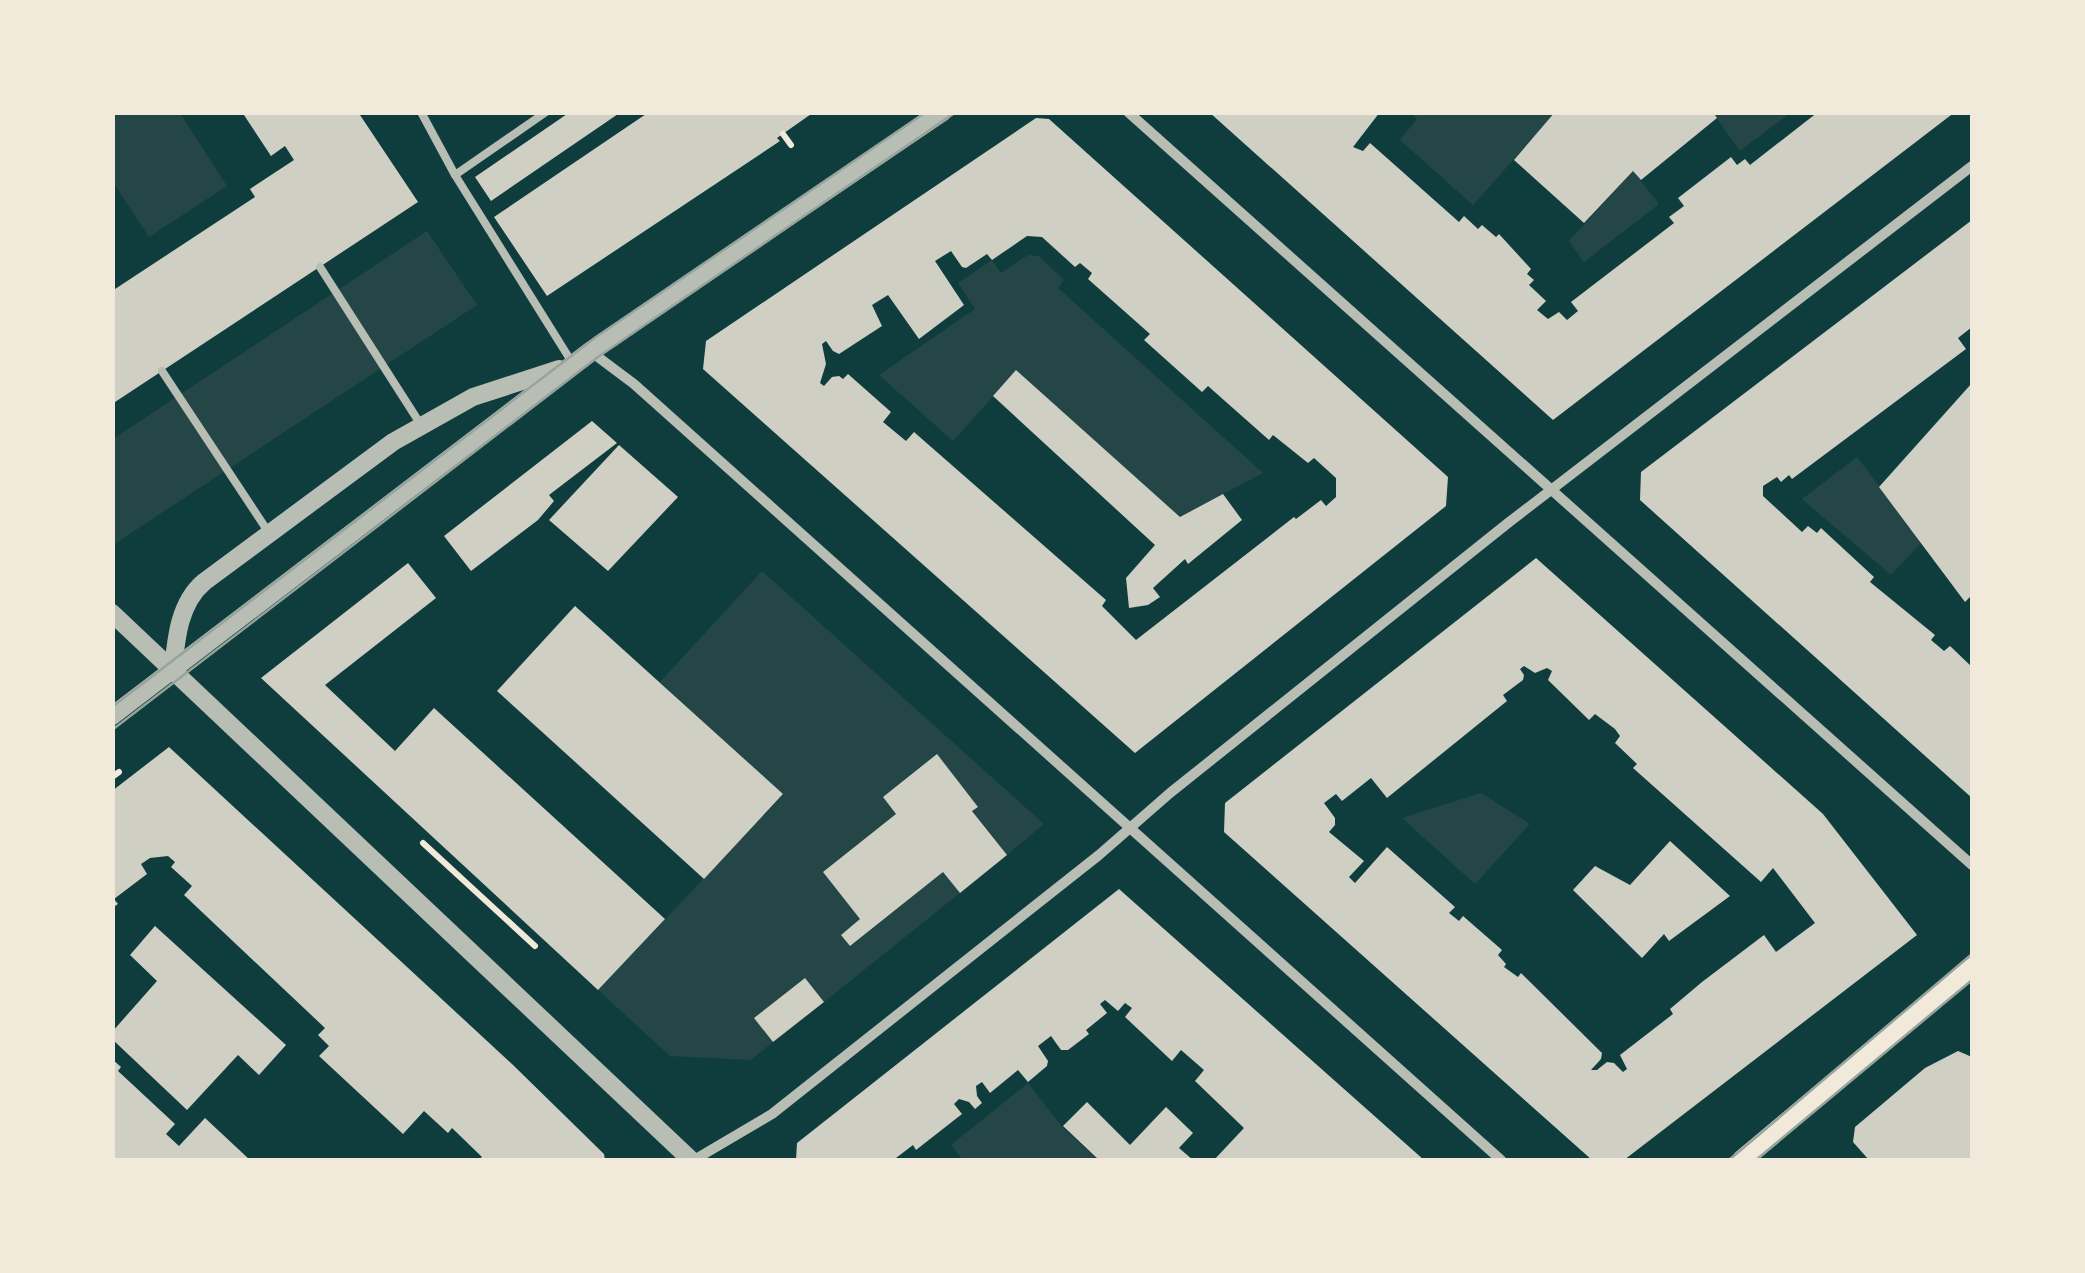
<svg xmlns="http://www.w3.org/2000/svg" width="2085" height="1273" viewBox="0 0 2085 1273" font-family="'Alegreya Sans',sans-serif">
  <rect width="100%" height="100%" fill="#0f3d3e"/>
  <g fill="#244646">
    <path d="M180 113 227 186 149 237 113 182V113Z"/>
    <path d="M1411 113H1555L1473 205 1400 140 1417 119Z"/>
    <path d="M1713 113H1790L1740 151Z"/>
    <path d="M1633 171 1659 204 1584 262 1569 241Z"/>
    <path d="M427 231 477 305 116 543 113 540V439Z"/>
    <path d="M1028 255 1039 256 1064 280 1058 288 1263 473 1180 517 1016 371 953 441 879 375 975 309 958 283 992 260 1001 273Z"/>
    <path d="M1857 457 1922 542 1891 575 1802 499Z"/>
    <path d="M762 571 1044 824 1007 855 973 811 978 807 937 755 896 814 861 919 841 934 850 946 943 872 960 893 824 1002 805 978 755 1018 773 1042 751 1060 670 1056 598 990 783 795 660 682Z"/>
    <path d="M1481 793 1530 824 1475 884 1402 818Z"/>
    <path d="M1028 1083 1063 1128 1098 1160H960L961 1158 951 1145Z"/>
  </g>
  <g fill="#cfcfc3" fill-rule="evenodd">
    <path d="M242 112H358L418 202 112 404V291L255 197 250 189 294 160 285 146 271 156Z"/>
    <path d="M570 112H621L491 201 475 177Z"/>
    <path d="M649 112H814L777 138 780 141 547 296 494 217Z"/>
    <path d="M1209 112H1380L1353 147 1363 151 1370 143 1459 222 1464 216 1478 229 1482 225 1496 237 1499 234 1531 269 1527 274 1534 280 1529 285 1546 301 1537 310 1548 319 1559 312 1567 320 1578 311 1571 302 1674 223 1669 217 1684 206 1678 198 1731 157 1737 165 1745 159 1750 165 1818 112H1955L1553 420Z"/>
    <path d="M1555 112H1713L1717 118 1641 180 1633 171 1584 223 1514 160Z"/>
    <path d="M1036 118 1049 119 1448 477 1446 506 1135 753 703 369 706 341ZM1027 236 1042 237 1075 267 1080 263 1092 273 1088 279 1150 334 1144 340 1202 392 1208 386 1269 440 1273 435 1308 463 1314 458 1336 478V497L1326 506 1321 500 1296 519 1294 517 1136 640 1102 606 1106 600 914 432 906 441 883 422 891 412 848 374 843 379 839 376 832 377 824 386 820 383 826 364 822 344 826 341 833 351 839 354 882 326 872 305 888 295 919 339 964 305 935 261 951 251 962 267 966 268 987 254 992 260Z"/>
    <path d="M1972 220V327L1958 338 1966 349 1792 479 1789 475 1781 482 1777 477 1763 486V496L1802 532 1808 526 1817 533 1821 528 1874 577 1870 582 1935 635 1931 640 1944 651 1950 646 1972 667V798L1640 500 1641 472Z"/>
    <path d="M1016 370 1180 517 1223 494 1242 520 1188 564 1185 559 1153 588 1160 597 1148 605 1129 608 1126 578 1155 545 993 396Z"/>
    <path d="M1972 383V595L1965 602 1879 487Z"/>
    <path d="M592 421 617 443 549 495 554 501 538 520 471 571 444 536Z"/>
    <path d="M619 445 678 497 608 571 549 520Z"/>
    <path d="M1536 558 1823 814 1917 935 1624 1160H1592L1224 832 1225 803ZM1524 666 1535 673 1547 668 1552 671 1548 680 1589 720 1595 714 1615 729 1620 736 1615 743 1637 764 1633 768 1761 882 1773 868 1815 923 1776 952 1764 935 1702 982 1670 1009 1673 1014 1620 1055 1627 1069 1623 1072 1614 1063 1607 1062 1597 1070H1591L1601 1059 1602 1053 1521 973 1518 977 1504 967 1506 964 1498 955 1502 950 1463 916 1459 921 1449 913 1455 907 1387 847 1355 883 1349 877 1364 861 1329 832 1335 825V818L1324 803 1336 794 1342 801 1371 778 1387 798 1507 701 1503 695 1523 680 1524 675 1520 669Z"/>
    <path d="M408 563 436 598 325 685 395 751 434 708 665 919 598 990 261 678Z"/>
    <path d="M575 606 783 794 704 879 497 691Z"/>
    <path d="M169 747 512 1064 604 1154 605 1160H478L482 1157 452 1128 448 1133 424 1111 403 1134 319 1056 329 1046 318 1035 325 1028 184 895 192 886 171 867 175 862 168 856 150 858 141 864 147 874 114 899 118 904 112 908V791Z"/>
    <path d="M937 754 978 807 972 811 1007 855 960 893 943 872 850 946 841 935 860 919 823 872 896 814 883 797Z"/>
    <path d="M1670 841 1730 896 1669 941 1664 934 1642 958 1573 890 1595 866 1630 885Z"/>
    <path d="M1119 889 1424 1160H1214L1244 1128 1195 1081 1204 1070 1181 1050 1172 1061 1125 1017 1132 1008 1125 1003 1118 1011 1105 1000 1100 1004 1107 1013 1086 1030 1089 1034 1068 1050H1061L1051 1036 1038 1046 1048 1061 1047 1066 1028 1082 1018 1070 990 1093 982 1082 976 1086 977 1096 982 1103 975 1109 969 1102 959 1099 954 1104 962 1114 916 1150 913 1145 896 1158 897 1160H796L797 1143Z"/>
    <path d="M155 926 286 1045 259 1075 238 1055 187 1110 112 1039V1032L157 981 130 955Z"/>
    <path d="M805 978 824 1002 773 1042 754 1018Z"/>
    <path d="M1958 1051 1972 1057V1160H1869L1853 1142 1855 1127 1925 1068Z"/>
    <path d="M112 1059 121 1067 118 1071 175 1124 166 1134 179 1146 205 1118 250 1160H112Z"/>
    <path d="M1087 1102 1130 1145 1166 1107 1193 1133 1179 1148 1193 1160H1099L1063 1126Z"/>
  </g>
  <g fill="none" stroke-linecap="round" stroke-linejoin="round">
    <g stroke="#f1e9da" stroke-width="6">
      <path d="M783 134 791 145"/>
      <path d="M112 777 119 772"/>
      <path d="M423 843 535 946"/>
    </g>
    <g stroke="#b8beb3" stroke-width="8">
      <path d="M421 112 455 175 573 364"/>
      <path d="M455 175 546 112"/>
      <path d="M320 267 421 425"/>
      <path d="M162 371 269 533"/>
    </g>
    <g stroke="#b8beb3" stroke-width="10">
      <path d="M1128 112 1972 865"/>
      <path d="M590 351 634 384 1501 1160"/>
      <path d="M694 1160 772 1114 1099 855 1170 793 1508 523 1972 166"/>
    </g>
    <g stroke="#b8beb3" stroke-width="18">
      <path d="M112 613 691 1160"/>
      <path d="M173 670C176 639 179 603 204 582L393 442 473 397 559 369"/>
      <path d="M112 716 590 351 943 112"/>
    </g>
    <path stroke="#f1e9da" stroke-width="20" d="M1742 1160 1972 967"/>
    <g stroke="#97a49c" stroke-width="2.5">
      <path d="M112 707 596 337 926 112"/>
      <path d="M112 730 598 357 956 112"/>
      <path d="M1729 1160 1972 954"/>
      <path d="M1756 1160 1972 980"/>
    </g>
  </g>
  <rect width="2085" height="1273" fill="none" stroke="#f1e9da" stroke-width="230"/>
</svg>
